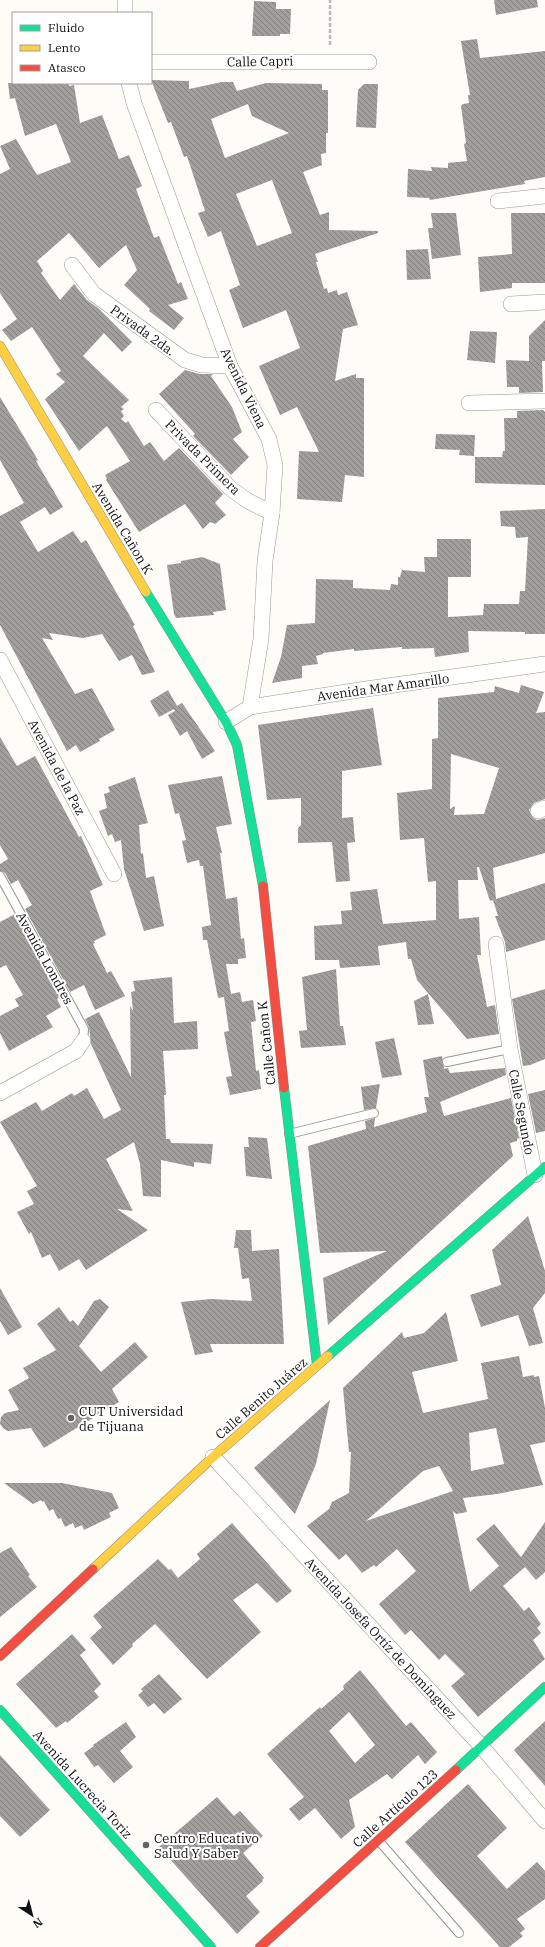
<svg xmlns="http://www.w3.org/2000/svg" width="545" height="1947" viewBox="0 0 545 1947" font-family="'IBM Plex Serif',serif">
  <defs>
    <pattern id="building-back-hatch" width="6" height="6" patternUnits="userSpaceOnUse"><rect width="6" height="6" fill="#a19f9c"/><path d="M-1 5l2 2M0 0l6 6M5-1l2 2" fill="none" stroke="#82807e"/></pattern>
  </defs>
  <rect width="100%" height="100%" fill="#fdfcf7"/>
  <g fill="url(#building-back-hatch)" fill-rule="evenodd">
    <path d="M494 0H537L538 7 496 15Z"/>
    <path d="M254 1 276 2V9H291L290 34H280V36H252Z"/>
    <path d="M477 39 480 58 545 51V177L524 181 525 184 430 200 429 198 407 197 408 169 432 171 431 167 448 168V163L467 161 464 144 466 143 461 106 463 104 469 103 468 95H470L461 41Z"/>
    <path d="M151 80 189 81V89L222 82H233L237 91 266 83 322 84V90H328V133H326V153L321 154 322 165 303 172 320 215 329 212V230L378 231V233L315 254 318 262H316L324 289 327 288 328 293 337 290 338 295 347 292 358 325 343 329 335 381 356 374V378H364V477L345 475 342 502 297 499 299 451 319 452 297 407 280 415 259 366 300 348 286 310 243 328 229 290 240 285 221 231 208 237 198 213 205 211 187 156 184 157 171 122 168 123ZM248 104 252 116 289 133 225 158 211 119ZM272 180 292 233 257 246 236 194Z"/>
    <path d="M8 83H68L69 86 74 85 80 123 102 115 119 159 129 155 142 186 136 189 154 238 159 236 178 284 181 282 188 299 168 305 184 318 174 330 149 311 150 309 124 285 137 270 126 245 99 268 69 233 37 261 43 271 41 273 60 300 74 284 87 300 98 308 132 342 122 352 104 333 83 356 129 400 121 407 124 409 121 411 124 416 121 419 126 423 128 421 144 446 150 442 164 461 179 448 223 494 215 503 226 515 215 524 210 522 203 529 185 504 139 532 106 480 107 479 105 475 130 461 107 426 79 451 45 399 65 382 56 374 61 371 32 327 11 341 2 330 17 319 0 293V174L10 169 0 146 16 139 37 175 71 162 56 124 25 136 15 98 10 99Z"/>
    <path d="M364 84H378L376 128 356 127 358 90Z"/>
    <path d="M431 213H456L461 255 432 259 428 228H433Z"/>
    <path d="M511 213H545V283H512V288L480 292 478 257 512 254Z"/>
    <path d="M428 249 431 279 407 280 406 250Z"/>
    <path d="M545 320V361H542L543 392 519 393V387H507L506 360 529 361V336Z"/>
    <path d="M470 331 497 332 495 363 467 360Z"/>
    <path d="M185 370 200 374H213L211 376 232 407 242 432 233 439 249 457 231 475 193 436 195 434 159 394Z"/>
    <path d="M0 397 38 460 36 461 63 507 50 515 45 507 20 522 38 552 73 531 81 543 86 540 135 625 133 626 155 672 142 675 132 655 119 661 102 634 83 638 49 633 53 640 42 638 75 694 92 688 115 730 99 739 100 741 80 752 76 745 67 751 0 625V516L24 503 0 460Z"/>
    <path d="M543 410 545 412V485L475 483V457H502L503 451H505L504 418H517V411Z"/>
    <path d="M436 434 475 435 474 456 459 455 460 450 435 449Z"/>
    <path d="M545 509V634H525V632L468 631 469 652 435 657 434 648 402 649V647L354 651V649L323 653V654L316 656 318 664 302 666V678L272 683 281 657 287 625 315 623 316 579 353 580V588L390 590 391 584 398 585V577H400L402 570 425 572 424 557H437V539H471V577H448V617L483 615 484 604H519L520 591H525L528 537 516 538 515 527 501 526 500 511Z"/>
    <path d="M202 557 220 564 226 610 213 612 214 615 176 618 174 614 167 565 181 563V561Z"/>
    <path d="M521 685 544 692 536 713 545 712V799L534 803 529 810 533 818 537 820 545 818V853L493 868 496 899 545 883V940L506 952 505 942 495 916H498L493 900 490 901 479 867H477L478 880H458L459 919 479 917 481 955H477L487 1007 495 1005 499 1034 467 1039 417 980 411 959H408L406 942 378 946 380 965 340 968 339 960H315L314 926 342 924 341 911 352 910 350 892 377 889 383 924 436 920V881L428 882 424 838 400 840 397 793 432 789V739L438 738V698L494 692 495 686 519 693ZM451 754 499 768 484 814 454 815 455 806 450 809Z"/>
    <path d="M168 690 177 706 182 703 215 751 202 759 187 731 180 736 168 715 175 711 174 709 159 717 150 701Z"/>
    <path d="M373 708 382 765 342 771V818L353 817 355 842 347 843 350 881 336 882 332 842 298 843V828L301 825V798L267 800 258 725Z"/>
    <path d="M0 737 17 766 35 756 79 837 81 836 103 885 90 891 106 935 94 941 95 943 93 944 107 973 111 971 125 996 95 1010 84 985 70 992 25 909 32 905 18 880 11 884 5 873 0 871V864L8 859 0 845Z"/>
    <path d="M222 776 232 824 216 827 222 853H220L226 899 237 897 241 939 244 938 246 958 238 959V964H226L231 994 240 992 242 1002 253 1000 256 1021 251 1022 256 1071 259 1070 261 1089 230 1095 226 1077 232 1076 224 1032 229 1031 224 997 218 998 207 940H203L202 927 211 925 203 866H200L199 860 187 863 182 841 186 840 179 813 175 814 168 785Z"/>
    <path d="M135 777 148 823 139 825 141 854 143 853 146 878 154 876 164 926 144 931 124 869 121 840 115 842 112 834 108 836 99 811 107 808 104 794 110 792 108 787Z"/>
    <path d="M15 914 60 997 57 999 61 1007 46 1016 53 1027 9 1051 0 1033V1016L19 1006 15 999 23 995 6 965 0 968V922Z"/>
    <path d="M336 969 340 1026H343L346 1045 301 1048 299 1031 307 1030 302 977Z"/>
    <path d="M172 977 174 1023 197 1021 198 1049 163 1051 166 1095H164L166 1139H170L171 1143 213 1144 211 1164 194 1162V1167L161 1160V1197L143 1196 140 1164 134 1142 106 1159 133 1211 117 1209 148 1230 86 1270 79 1259 59 1271 50 1254 42 1258 31 1232 29 1234 17 1212 34 1204 27 1191 37 1186 0 1122 36 1102 42 1111 72 1093 74 1096 87 1088 104 1119 121 1110 91 1044 89 1027 85 1019 99 1012 131 1077 130 1006 133 1011 131 992 135 991 133 981Z"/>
    <path d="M545 989V1059L530 1065 523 1066 512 999Z"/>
    <path d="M428 994 434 1024 418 1025 414 1001Z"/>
    <path d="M394 1038 402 1075 382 1078 375 1042Z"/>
    <path d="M442 1056 444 1069 448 1068 450 1073 505 1068 506 1075 440 1102 444 1116 511 1098 519 1138 517 1139V1141L510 1143 513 1156 328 1325 323 1278 387 1251 320 1253 308 1146 366 1129 365 1121 375 1118 374 1127 427 1112 424 1097H429L423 1060Z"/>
    <path d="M380 1084 376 1108 364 1110 361 1087Z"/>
    <path d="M545 1090V1131L536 1133 528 1094Z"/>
    <path d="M248 1137 267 1138 272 1179 246 1176 244 1147H249Z"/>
    <path d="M528 1216 545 1271V1293L533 1308 543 1343 529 1346 518 1315 481 1327 470 1295 501 1285 492 1250Z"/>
    <path d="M236 1230H251L252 1251 279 1249 284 1344H210L213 1352 195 1355 181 1302 211 1299 252 1301 249 1278 242 1279 238 1248H234Z"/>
    <path d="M0 1288 22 1327 8 1335 0 1321Z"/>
    <path d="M100 1299 109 1307 79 1346 101 1372 135 1342 148 1357 112 1389 119 1402 44 1448 31 1428 8 1431 4 1429 0 1424 1 1417 5 1413 19 1410 8 1390 29 1378 23 1368 56 1350 37 1324 59 1307 70 1322 73 1320 78 1326 94 1301Z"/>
    <path d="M446 1312 458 1361 412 1372 423 1413 488 1399 481 1363 519 1356 523 1377 534 1375V1377L539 1376 545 1408V1442L530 1445 543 1485 497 1494 463 1498 467 1512 456 1514 453 1511 470 1592 499 1566 476 1539 494 1524 521 1557 545 1522V1572L536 1580 525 1567 503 1586 524 1611 529 1607 541 1624 537 1628 541 1633 533 1640 545 1659 478 1717 451 1686 465 1674 445 1654 439 1660 411 1630 405 1635 379 1604 416 1571 397 1549 376 1567 374 1565 362 1573 346 1554 339 1560 307 1526 329 1509 332 1502 349 1493 351 1452H349L343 1388 402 1332 404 1338 424 1333ZM496 1428 504 1464 471 1471 469 1433ZM439 1466 453 1491 366 1521 423 1471Z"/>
    <path d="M330 1400 316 1464 295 1514 254 1468Z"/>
    <path d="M4 1483H62L112 1493 119 1508 109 1513 111 1517 84 1530 82 1525 75 1528 73 1523 65 1527 61 1518 58 1519 53 1509 49 1511 44 1501 42 1502 41 1500 33 1504Z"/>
    <path d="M232 1523 292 1591 277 1603 257 1583 233 1600 261 1632 207 1679 155 1624 132 1644 133 1646 113 1665 90 1638 102 1627 93 1616 158 1559 169 1570 171 1569 178 1578 200 1559 197 1554Z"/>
    <path d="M11 1547 30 1575 28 1576 37 1587 0 1617V1553Z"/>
    <path d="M72 1634 86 1650 80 1655 101 1684 94 1691 99 1697 67 1723 66 1721 56 1728 16 1684Z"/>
    <path d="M360 1670 406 1726 411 1722 437 1752 425 1764 418 1755 392 1779 387 1774 349 1800 355 1827 341 1839 315 1808 299 1821 289 1809 304 1797 267 1754 320 1707 321 1709 344 1689 343 1686ZM349 1712 375 1745 355 1763 329 1731Z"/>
    <path d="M159 1674 182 1699 164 1714 154 1703 148 1707 138 1695 143 1691 141 1689Z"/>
    <path d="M545 1721V1786L514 1750Z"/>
    <path d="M126 1722 136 1737 120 1751 133 1767 114 1783 98 1765 94 1767 84 1753 94 1746 93 1745Z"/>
    <path d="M0 1755 50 1810 20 1837 0 1816Z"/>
    <path d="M468 1784 507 1828 477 1856 507 1889 537 1862 545 1871V1899L517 1919 525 1929 520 1933 523 1936 509 1947H500L405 1842Z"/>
    <path d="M217 1797 234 1816 240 1811 263 1836 243 1853 264 1878 262 1880 263 1881 246 1896 260 1912 237 1934 159 1847Z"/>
  </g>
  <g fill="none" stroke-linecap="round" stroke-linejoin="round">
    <defs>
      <g id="lane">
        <path d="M0 876 84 1029 83 1041"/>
        <path d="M447 1062 510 1049"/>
        <path d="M289 1134 374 1113"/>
        <path d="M379 1841 459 1933"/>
      </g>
      <g id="street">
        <path d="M125 0V13"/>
        <path d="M151 62H369"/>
        <path d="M129 83 134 103 230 366 269 439 275 465 272 513 265 561 261 639 250 707"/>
        <path d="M498 201 545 196"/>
        <path d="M72 265 94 294 185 360 202 365 230 366"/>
        <path d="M511 304 545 302"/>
        <path d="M469 403 545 401"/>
        <path d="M156 410 231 489 248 501 272 513"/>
        <path d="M0 660 114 874"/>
        <path d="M226 722 250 707 366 689 545 664"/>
        <path d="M538 811 545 808"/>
        <path d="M496 944 510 1049 535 1175"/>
        <path d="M0 1093 76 1051 83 1041"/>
        <path d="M213 1457 482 1747 545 1821"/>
      </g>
      <g id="fast">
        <path d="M146 592 226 722 237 745 263 886"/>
        <path d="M284 1088 317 1365"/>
        <path d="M328 1356 545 1167"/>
        <path d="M0 1710 211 1947"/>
        <path d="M456 1770 545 1687"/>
      </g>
      <g id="slow">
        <path d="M0 346 146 592"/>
        <path d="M93 1569 213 1457 328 1356"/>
      </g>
      <g id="jam">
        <path d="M263 886 284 1088"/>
        <path d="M0 1656 93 1569"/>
        <path d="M260 1947 456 1770"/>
      </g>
    </defs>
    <use href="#lane" stroke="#979795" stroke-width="10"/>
    <use href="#street" stroke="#979795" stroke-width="16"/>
    <use href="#fast" stroke="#8e8d8b" stroke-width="10"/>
    <use href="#slow" stroke="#8e8d8b" stroke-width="10"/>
    <use href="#jam" stroke="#8e8d8b" stroke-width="10"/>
    <path stroke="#b9b9b8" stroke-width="2.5" stroke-dasharray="4 2" stroke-linecap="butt" d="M330 45V0"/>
    <use href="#lane" stroke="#fffffe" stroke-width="8"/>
    <use href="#street" stroke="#fffffe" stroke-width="15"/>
    <use href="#fast" stroke="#16e098" stroke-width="9"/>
    <use href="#slow" stroke="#ffcf43" stroke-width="9"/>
    <use href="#jam" stroke="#f24e42" stroke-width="9"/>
  </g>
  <g fill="#646362" stroke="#fff" stroke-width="1.5">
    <circle cx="71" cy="1418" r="4"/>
    <circle cx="146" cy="1845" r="4"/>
  </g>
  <g text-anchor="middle" stroke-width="4" stroke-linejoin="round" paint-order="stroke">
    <g font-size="13" fill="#111" stroke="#fff">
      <text transform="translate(260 61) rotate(-1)" y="5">Calle Capri</text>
      <text transform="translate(143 330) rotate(36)" y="5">Privada 2da.</text>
      <text transform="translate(244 388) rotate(64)" y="5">Avenida Viena</text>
      <text transform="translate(203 457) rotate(45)" y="5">Privada Primera</text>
      <text transform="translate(123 528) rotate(59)" y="5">Avenida Cañon K</text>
      <text transform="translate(383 687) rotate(-8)" y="5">Avenida Mar Amarillo</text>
      <text transform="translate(57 767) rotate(62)" y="5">Avenida de la Paz</text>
      <text transform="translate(45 958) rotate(61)" y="5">Avenida Londres</text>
      <text transform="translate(266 1043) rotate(-96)" y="5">Calle Cañon K</text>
      <text transform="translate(522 1112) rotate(79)" y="5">Calle Segundo</text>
      <text transform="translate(261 1398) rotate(-41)" y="5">Calle Benito Juárez</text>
      <text transform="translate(381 1638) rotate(47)" y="5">Avenida Josefa Ortíz de Domínguez</text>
      <text transform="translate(83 1784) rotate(48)" y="5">Avenida Lucrecia Toriz</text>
      <text transform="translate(395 1808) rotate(-42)" y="5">Calle Artículo 123</text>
    </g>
    <g font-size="13" fill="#111" stroke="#fff" text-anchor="start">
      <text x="79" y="1416">CUT Universidad<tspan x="79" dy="15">de Tijuana</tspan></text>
      <text x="154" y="1843">Centro Educativo<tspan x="154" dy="15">Salud Y Saber</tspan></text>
    </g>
  </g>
  <rect x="12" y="12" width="140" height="72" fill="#ffffff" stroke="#a0a0a0"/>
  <rect x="20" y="25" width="20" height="6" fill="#16e098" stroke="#a0a0a0"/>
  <text x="48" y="32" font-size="12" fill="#111111">Fluido</text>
  <rect x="20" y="45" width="20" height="6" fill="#ffcf43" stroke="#a0a0a0"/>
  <text x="48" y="52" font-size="12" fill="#111111">Lento</text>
  <rect x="20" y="65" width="20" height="6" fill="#f24e42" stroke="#a0a0a0"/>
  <text x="48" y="72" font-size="12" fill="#111111">Atasco</text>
  <g transform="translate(32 1915) rotate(144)" stroke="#ffffff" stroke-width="3" paint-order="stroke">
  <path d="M0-3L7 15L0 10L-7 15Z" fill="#111111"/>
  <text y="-6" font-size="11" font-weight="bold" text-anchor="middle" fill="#111111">N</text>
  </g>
</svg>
